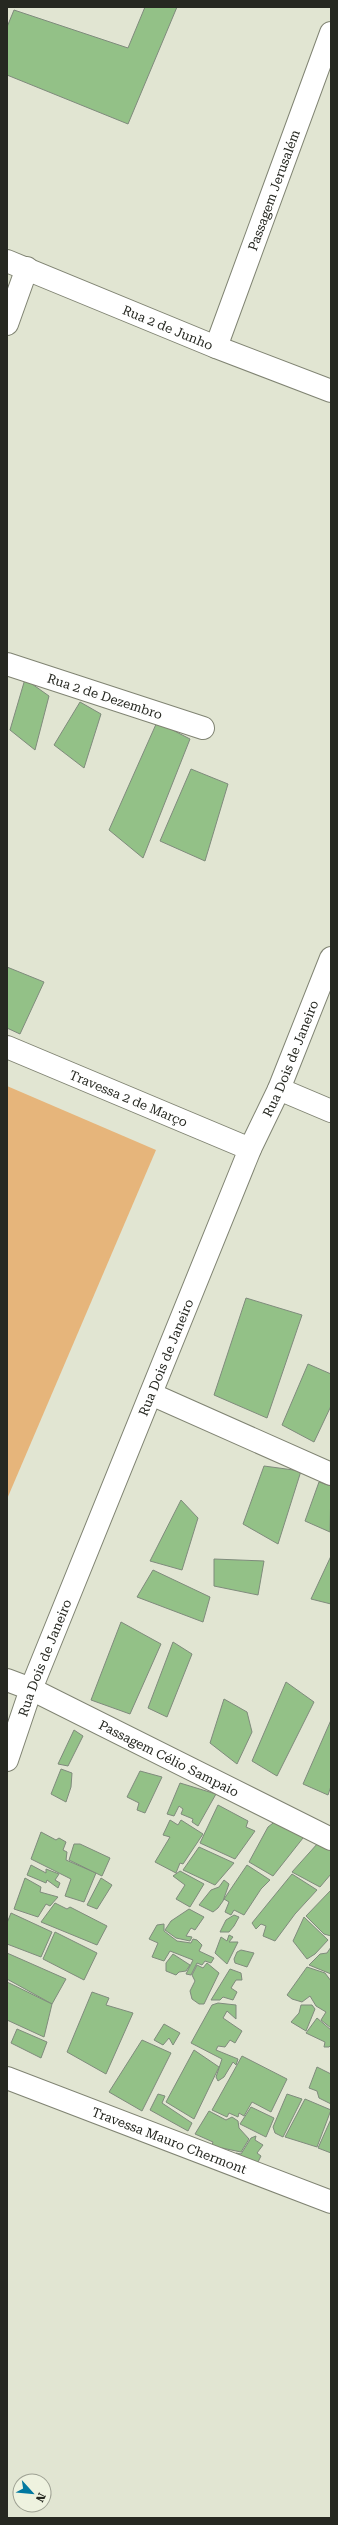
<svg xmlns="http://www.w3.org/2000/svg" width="338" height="2525" viewBox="0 0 338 2525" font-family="'Roboto Serif',serif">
  <rect width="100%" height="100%" fill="#e1e5d2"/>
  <path fill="#e6b57b" d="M7 1086 156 1150 7 1499Z"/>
  <g fill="#93c187" stroke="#7f8b7c">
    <path d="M145 7H177L128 124 7 75V27L14 10 128 48Z"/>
    <path d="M25 679 49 696 35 750 10 730Z"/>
    <path d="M80 702 101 714 84 768 54 745Z"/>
    <path d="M157 722 190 739 143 858 109 830Z"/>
    <path d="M191 769 228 784 205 861 160 841Z"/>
    <path d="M7 967 44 982 20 1034 7 1028Z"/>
    <path d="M246 1298 302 1315 267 1418 214 1395Z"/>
    <path d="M308 1364 331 1374V1406L314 1442 282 1425Z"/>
    <path d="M264 1466 301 1471 278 1544 243 1524Z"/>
    <path d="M319 1482 331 1486 330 1532 305 1521Z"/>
    <path d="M181 1500 198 1518 182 1570 150 1561Z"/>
    <path d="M331 1556V1604L311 1599Z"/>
    <path d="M214 1559 264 1561 258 1595 214 1586Z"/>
    <path d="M153 1570 210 1597 203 1622 137 1597Z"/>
    <path d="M121 1622 161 1644 130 1714 91 1700Z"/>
    <path d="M173 1642 192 1654 167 1717 148 1708Z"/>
    <path d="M286 1682 314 1702 277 1776 252 1761Z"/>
    <path d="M224 1699 247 1712 252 1732 237 1764 210 1743Z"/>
    <path d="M331 1720V1786L328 1795 303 1784Z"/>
    <path d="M74 1730 83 1736 68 1766 58 1764Z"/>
    <path d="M61 1769 72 1773 71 1787 66 1802 51 1794Z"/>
    <path d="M140 1771 162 1777 145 1813 137 1810 139 1803 127 1797Z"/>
    <path d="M180 1783 216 1794 198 1826 192 1822 193 1819 181 1814 183 1809 179 1806 174 1816 167 1814Z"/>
    <path d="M218 1805 248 1821 246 1827 255 1831 235 1859 200 1843Z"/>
    <path d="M170 1820 178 1825 181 1820 203 1834 183 1864 180 1863 176 1873 155 1862 170 1837 163 1835Z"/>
    <path d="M277 1820 301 1831 303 1838 273 1876 249 1862 268 1827Z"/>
    <path d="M41 1832 56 1840 59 1838 66 1842 63 1850 67 1852 66 1860 96 1873 84 1902 65 1896 71 1879 31 1859Z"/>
    <path d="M318 1843 331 1848V1874L320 1887 292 1872Z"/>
    <path d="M74 1844H80L110 1858 102 1876 69 1860Z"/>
    <path d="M199 1847 234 1863 215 1885 183 1870Z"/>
    <path d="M31 1865 46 1873V1869L59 1874 55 1880 60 1883 58 1888 47 1880 46 1883 27 1875Z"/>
    <path d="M247 1865 270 1880 261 1889 244 1915 234 1910 231 1915 225 1912 229 1902 224 1899Z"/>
    <path d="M180 1871 204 1884 190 1907 176 1899 185 1885 173 1876Z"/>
    <path d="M292 1874 317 1890 295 1914 275 1941 263 1936 266 1926 261 1924 256 1929 252 1923Z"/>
    <path d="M25 1878 41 1887 40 1892 58 1897 50 1906 46 1904 38 1917 14 1909Z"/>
    <path d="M101 1878 112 1885 97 1909 87 1905Z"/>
    <path d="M224 1880 229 1884 223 1901 218 1908 213 1912 199 1905 211 1890 219 1887Z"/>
    <path d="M331 1890V1936L324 1934 306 1916Z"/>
    <path d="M55 1903 67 1909 70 1907 107 1926 97 1945 41 1922Z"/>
    <path d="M189 1909 204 1917 195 1930 191 1928 186 1936 192 1937 190 1941 176 1938 165 1930 171 1921Z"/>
    <path d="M11 1913 52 1932 41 1957 7 1944V1923Z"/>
    <path d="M234 1915 239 1917 234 1926 229 1932H220L226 1920Z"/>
    <path d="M304 1917 328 1940 315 1954 307 1959 293 1941Z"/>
    <path d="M164 1924V1931L177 1941 191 1943 193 1939 197 1940 202 1945 199 1951 214 1958 211 1963 205 1961 202 1965 197 1963 191 1975 186 1974 193 1960 170 1951 164 1961 152 1957 158 1943 149 1939 157 1925Z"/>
    <path d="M55 1932 97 1953 84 1980 43 1959Z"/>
    <path d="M229 1935 233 1937 229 1942H238L227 1964 215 1953 221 1937 227 1941Z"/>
    <path d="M331 1947V1974L309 1965 320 1954 327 1953Z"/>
    <path d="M241 1950 254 1953 247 1967 235 1963 234 1959 237 1952Z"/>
    <path d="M7 1953 66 1979 52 2004 7 1979Z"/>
    <path d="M173 1954 190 1965 186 1971 179 1972 176 1975 166 1971V1963Z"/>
    <path d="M207 1963 219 1973 204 2004H199L192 1999 190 1991 195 1981 192 1975 197 1965 203 1968Z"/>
    <path d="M307 1967 325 1973 331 1981V2028L321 2020 326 2012 316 2006 310 1996 302 2002 292 1999 287 1995Z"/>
    <path d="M230 1969 241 1973 242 1980H236L231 1988 237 1992 233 2000 223 1997 220 2000H211Z"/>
    <path d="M7 1982 52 2004 44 2037 7 2020Z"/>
    <path d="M92 1992 109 1998 106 2005 133 2013 106 2074 67 2052Z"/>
    <path d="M218 2003 236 2005V2019L227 2011 223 2018 242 2031 235 2043 230 2040 225 2047 218 2046 216 2050 238 2059 236 2065 233 2062 224 2077 218 2081 216 2077 222 2059 191 2043 212 2005Z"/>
    <path d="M301 2005H312L315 2009 306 2031 291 2022 299 2013Z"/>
    <path d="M317 2018 331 2030V2045L329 2047H324L325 2042 306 2033Z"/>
    <path d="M164 2024 180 2033 173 2045 169 2038 163 2045 154 2040Z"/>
    <path d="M17 2029 47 2042 41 2058 11 2043Z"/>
    <path d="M142 2040 171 2053 142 2111 109 2092Z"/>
    <path d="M194 2050 219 2067 194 2119 166 2102Z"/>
    <path d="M242 2056 287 2079 271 2112 252 2102 244 2116 239 2113 238 2117 229 2113 227 2117 212 2110Z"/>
    <path d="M317 2067 331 2074V2104L319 2098 317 2091 309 2088Z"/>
    <path d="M158 2094 165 2096 162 2103 192 2123 188 2131 150 2110Z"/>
    <path d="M287 2094 302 2099 283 2137 275 2133 273 2127Z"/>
    <path d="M305 2099 331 2110 317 2147 285 2137Z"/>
    <path d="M251 2107 274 2118 266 2137 240 2124Z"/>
    <path d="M209 2111 226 2120 232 2117 238 2121 239 2128 249 2139 241 2152 222 2148 219 2153 211 2148 213 2142 195 2134Z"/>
    <path d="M331 2119V2153L318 2148Z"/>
    <path d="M256 2136 255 2140 263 2145 257 2153 261 2156 256 2166 233 2157 236 2153 241 2154 251 2138Z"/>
  </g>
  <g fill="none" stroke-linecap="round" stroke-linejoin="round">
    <defs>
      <g id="minor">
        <path d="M7 324 27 268"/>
        <path id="s1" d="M216 347 331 33"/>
        <path id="s2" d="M7 664 203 728"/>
        <path id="s3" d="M7 1047 250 1149"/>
        <path d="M279 1089 331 1111"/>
        <path d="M151 1394 331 1474"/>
        <path id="s4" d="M7 1680 31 1689 331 1839"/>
        <path id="s5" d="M7 1760 31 1689 250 1149 279 1089 331 958"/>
        <path id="s6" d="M7 2078 331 2202"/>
      </g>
      <g id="tertiary">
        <path id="s7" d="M7 261 216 347 331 391"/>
      </g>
    </defs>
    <use href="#minor" stroke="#808473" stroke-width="24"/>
    <use href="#tertiary" stroke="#808473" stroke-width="24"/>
    <use href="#minor" stroke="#fff" stroke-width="22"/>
    <use href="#tertiary" stroke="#fff" stroke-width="22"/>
  </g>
  <g text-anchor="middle" stroke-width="3" stroke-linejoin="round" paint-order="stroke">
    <g font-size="13" fill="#262821" stroke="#eef2df">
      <text dy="5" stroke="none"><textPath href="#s1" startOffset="167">Passagem Jerusalém</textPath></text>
      <text dy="5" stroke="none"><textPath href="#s7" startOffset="174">Rua 2 de Junho</textPath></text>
      <text dy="5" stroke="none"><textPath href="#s2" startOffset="103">Rua 2 de Dezembro</textPath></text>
      <text dy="5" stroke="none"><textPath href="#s5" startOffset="757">Rua Dois de Janeiro</textPath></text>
      <text dy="5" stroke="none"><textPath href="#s3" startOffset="132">Travessa 2 de Março</textPath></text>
      <text dy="5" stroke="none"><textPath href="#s5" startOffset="433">Rua Dois de Janeiro</textPath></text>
      <text dy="5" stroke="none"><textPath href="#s5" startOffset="109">Rua Dois de Janeiro</textPath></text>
      <text dy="5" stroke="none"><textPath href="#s4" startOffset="180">Passagem Célio Sampaio</textPath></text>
      <text dy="5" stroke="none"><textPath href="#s6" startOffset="174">Travessa Mauro Chermont</textPath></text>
    </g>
  </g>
  <rect width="338" height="2525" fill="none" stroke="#262821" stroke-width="16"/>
  <g transform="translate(32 2493) rotate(117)"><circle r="19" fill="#eef2df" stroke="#9ea193"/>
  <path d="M0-3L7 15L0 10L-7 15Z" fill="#0178a0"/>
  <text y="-6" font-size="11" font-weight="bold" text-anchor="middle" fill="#262821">N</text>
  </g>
</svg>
